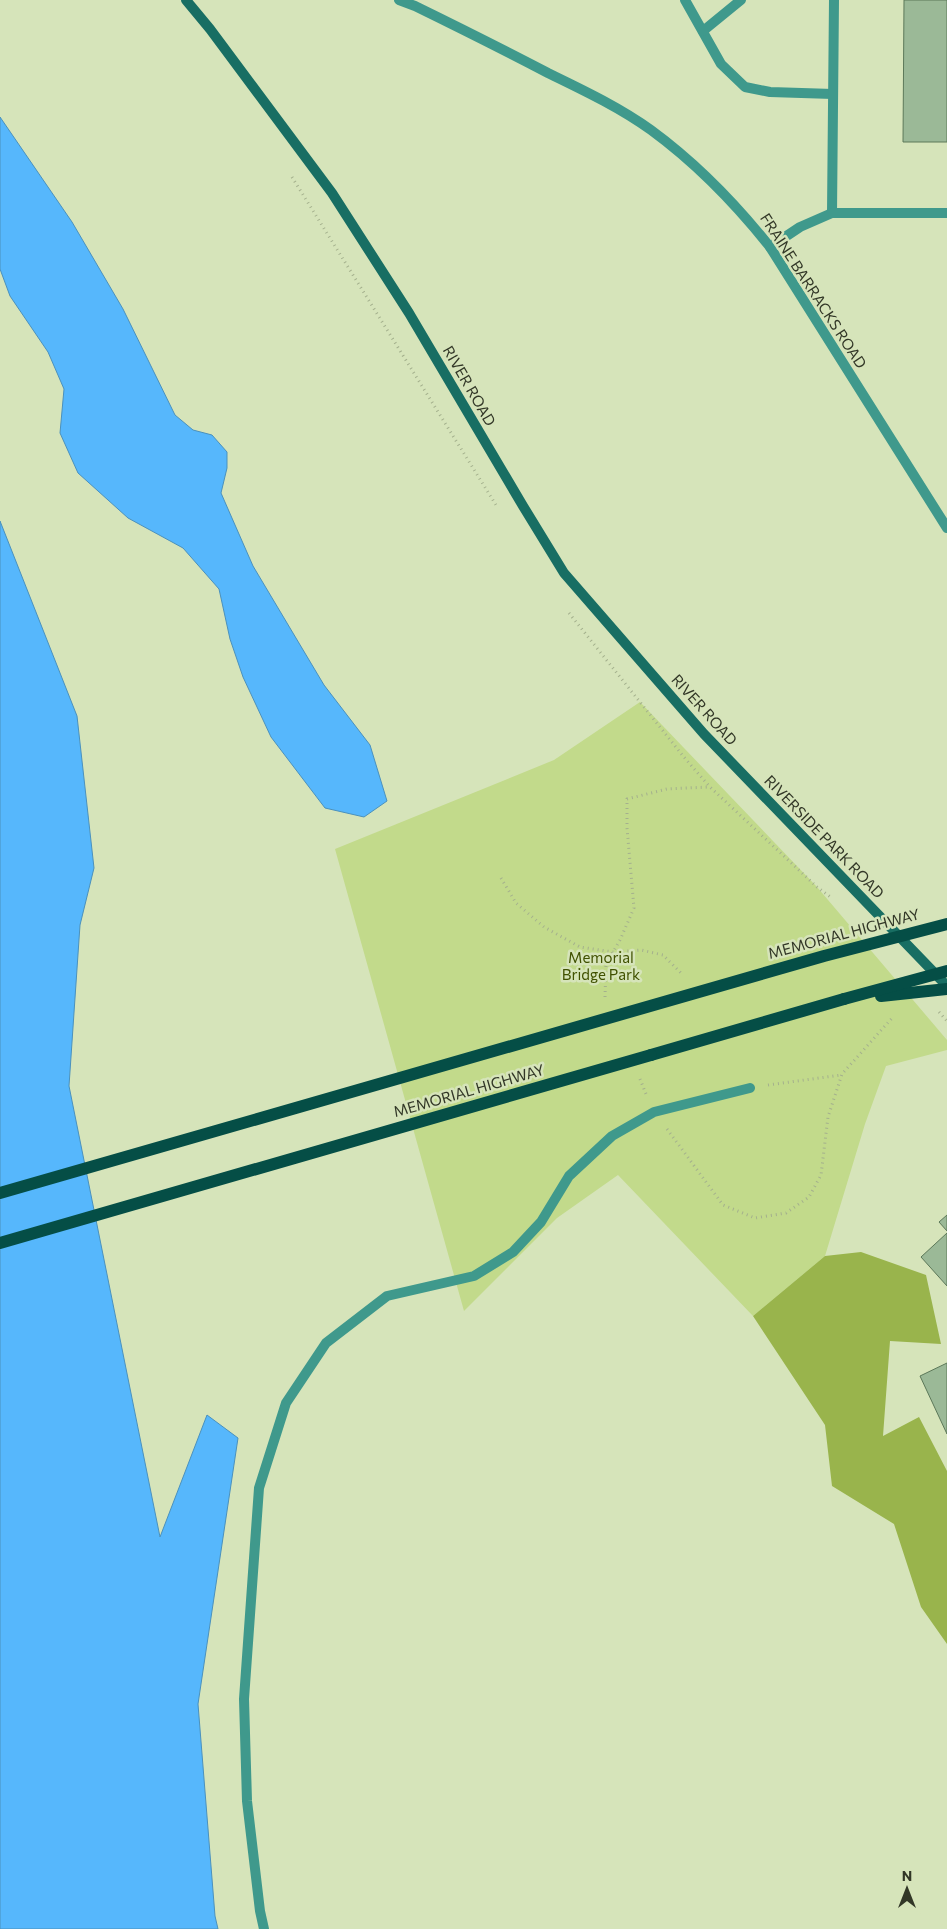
<svg xmlns="http://www.w3.org/2000/svg" width="947" height="1929" viewBox="0 0 947 1929" font-family="Commissioner,sans-serif">
  <rect width="100%" height="100%" fill="#d6e4ba"/>
  <path fill="#c2da8b" d="M640 702 817 887 947 1040V1050L886 1066 865 1124 825 1256 753 1316 618 1175 557 1218 464 1311 335 849 554 760Z"/>
  <path fill="#99b44c" d="M861 1252 926 1275 941 1344 890 1341 883 1436 919 1417 947 1471V1644L921 1607 894 1524 832 1486 825 1425 753 1316 825 1256Z"/>
  <g fill="#56b7fc" stroke="#4b91bc">
    <path d="M0 117 72 222 123 309 175 415 193 430 212 435 227 452V468L221 493 253 566 324 685 370 745 387 801 364 817 325 808 271 737 243 677 230 639 219 589 183 548 128 518 78 473 60 433 64 389 48 352 10 296 0 269Z"/>
    <path d="M0 521 77 716 94 868 80 925 69 1086 160 1537 207 1415 238 1438 198 1704 215 1916 218 1929H0Z"/>
  </g>
  <g fill="#9bb997" stroke="#5c7859">
    <path d="M904 0H947V142H903Z"/>
    <path d="M947 1215V1231L939 1222Z"/>
    <path d="M947 1233V1286L921 1257Z"/>
    <path d="M947 1363V1434L920 1376Z"/>
  </g>
  <g fill="none" stroke-linecap="round" stroke-linejoin="round">
    <g stroke="#a4b08d" stroke-width="3" stroke-dasharray="1 4" stroke-linecap="butt">
      <path d="M292 177 496 505"/>
      <path d="M569 613 683 756 710 787 817 887 832 898"/>
      <path d="M501 878 516 903 544 927 580 947 613 952 641 950 663 955 683 975"/>
      <path d="M605 997 606 964 620 940 634 908 627 828V799L667 789 709 787"/>
      <path d="M939 1012 947 1021"/>
      <path d="M640 1079 646 1094"/>
      <path d="M768 1085 841 1075"/>
      <path d="M667 1129 723 1205 755 1218 786 1213 809 1197 821 1175 828 1117 842 1074 893 1017"/>
    </g>
    <g stroke="#3f998c" stroke-width="10">
      <path d="M685 0 721 64 745 87 770 92 833 94"/>
      <path d="M703 31 741 0"/>
      <path d="M832 213 834 0"/>
      <path d="M264 1929 260 1911 247 1801 244 1699 259 1488 286 1403 326 1343 387 1296 474 1276 513 1252 541 1222 569 1176 612 1136 654 1112 750 1088"/>
    </g>
    <path stroke="#3f998c" stroke-width="10" d="M770 247 800 227 832 213H947"/>
    <path stroke="#3f998c" stroke-width="10" d="M399 0 415 6C460 28 504 50 548 73 583 90 619 107 651 130 696 163 735 203 770 247L947 528"/>
    <path stroke="#186e63" stroke-width="10" d="M186 0 210 29 332 193 409 313 523 506 564 573 704 734 947 986"/>
    <path stroke="#054e46" stroke-width="12" d="M651 1055 844 999"/>
    <g stroke="#054e46" stroke-width="12">
      <path d="M881 996 947 989"/>
      <path d="M844 999 947 971"/>
      <path d="M0 1193 824 956 947 924"/>
      <path d="M0 1243 651 1055"/>
    </g>
  </g>
  <g text-anchor="middle" stroke-width="5" stroke-linejoin="round" paint-order="stroke">
    <g font-size="15" fill="#323727" stroke="#d6e4ba">
      <text transform="translate(813 291) rotate(57)" y="5">FRAINE BARRACKS ROAD</text>
      <text transform="translate(469 386) rotate(60)" y="5">RIVER ROAD</text>
      <text transform="translate(704 710) rotate(48)" y="5">RIVER ROAD</text>
      <text transform="translate(824 837) rotate(46)" y="5">RIVERSIDE PARK ROAD</text>
      <text transform="translate(844 934) rotate(-15)" y="5">MEMORIAL HIGHWAY</text>
      <text transform="translate(469 1091) rotate(-16)" y="5">MEMORIAL HIGHWAY</text>
    </g>
    <g font-size="15" fill="#405100" stroke="#d6e4ba">
      <text x="601" y="963">Memorial<tspan x="601" dy="17">Bridge Park</tspan></text>
    </g>
  </g>
  <g transform="translate(907 1889)" stroke="#d6e4ba" stroke-width="4" paint-order="stroke">
  <path d="M0-4L9 19L0 12L-9 19Z" fill="#323727"/>
  <text y="-8" font-size="14" font-weight="bold" text-anchor="middle" fill="#323727">N</text>
  </g>
</svg>
